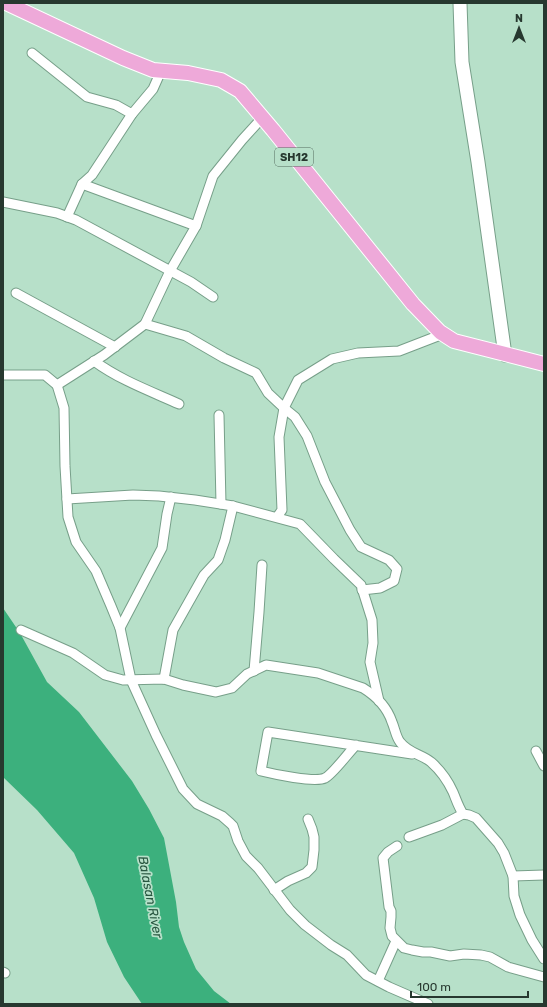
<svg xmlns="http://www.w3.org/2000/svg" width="547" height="1007" viewBox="0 0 547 1007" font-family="Rubik,sans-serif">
  <rect width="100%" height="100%" fill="#b7e0c9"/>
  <path fill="#3cb07d" d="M3 608 20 633 47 682 79 712 132 781 149 809 164 838 176 902 179 927 184 942 196 969 214 991 231 1004H142L124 977 107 942 94 898 74 853 37 810 3 777Z"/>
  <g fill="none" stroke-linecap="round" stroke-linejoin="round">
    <defs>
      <g id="street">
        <path d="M32 53 87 97 116 105 132 114"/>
        <path d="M82 184 196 226"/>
        <path d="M3 202 57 213 76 220 191 282 213 297"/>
        <path d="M67 217 82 184 92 175 132 114 153 89 161 71"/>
        <path d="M16 293 115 347"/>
        <path d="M145 324 186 336 224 358 256 373 268 393 284 408 295 417 307 436 325 482 350 530 361 547 389 560 397 569 394 581 380 588 362 590"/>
        <path d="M94 361C120 380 150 391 179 404"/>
        <path d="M3 375H45L57 385 64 408 65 466 68 517 76 542 96 571 111 606 120 628 131 680 156 735 183 789 197 804 222 816 230 823 233 826 238 841 246 856 258 868 290 910 305 925 331 945 347 955 366 975 389 987 428 1004"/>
        <path d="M57 385 104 355 145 324 170 271 196 226 213 176 242 140 262 118"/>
        <path d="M219 415 221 504"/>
        <path d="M67 499 133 495 159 496 195 500 233 506 300 524 334 559 361 585 372 620 373 643 370 662 379 701"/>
        <path d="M277 517 282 510 279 437 284 408 298 380 332 359 358 353 399 351 443 334"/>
        <path d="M120 628 162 548 167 514 171 497"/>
        <path d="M21 630 73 653 105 675 123 680 164 679 183 685 216 692 232 688 247 674 266 665 318 673 363 688C376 696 387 707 392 722 395 729 396 737 400 742 408 753 421 754 431 762 439 769 448 781 453 792 456 799 458 806 463 814L469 815 476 818 498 843 504 853 513 876 514 896 520 915 532 940 544 959"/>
        <path d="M254 671 259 612 262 565"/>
        <path d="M164 679 173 630 204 575 218 560 225 540 233 506"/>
        <path d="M356 745C349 752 332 775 325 778 315 783 273 774 261 771L268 732 412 754"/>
        <path d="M536 751 544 766"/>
        <path d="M409 837 442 825 463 814"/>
        <path d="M397 846 388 852 383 858 389 907 391 911V917L390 928 392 936 404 948 412 950 423 952H431L450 956 464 954 481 955 490 957 508 967 544 977"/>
        <path d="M513 876 544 875"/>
        <path d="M274 890 288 881 306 873 312 867 314 850V837L312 829 308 819"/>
        <path d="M3 972 5 973"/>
        <path d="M378 981 396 941"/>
      </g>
      <path id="secondary" d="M460 3 462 62 478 162 505 355"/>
      <path id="primary" d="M6 3 123 58 153 70 188 73 221 80 240 91 273 130 413 304 440 332 454 341 544 364"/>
    </defs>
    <use href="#street" stroke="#779f89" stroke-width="11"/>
    <use href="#secondary" stroke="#779f89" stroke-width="15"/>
    <use href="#primary" stroke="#fff" stroke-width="16"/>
    <use href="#street" stroke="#fff" stroke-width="9"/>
    <use href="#secondary" stroke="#fff" stroke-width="13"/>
    <use href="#primary" stroke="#eea9d9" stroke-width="14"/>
  </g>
  <g text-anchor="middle" stroke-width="3.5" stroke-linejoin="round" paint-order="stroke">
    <rect fill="#b7e0c9" stroke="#526a5d" stroke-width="1" x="275" y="148" width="38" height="18" rx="3"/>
    <g font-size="11" font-weight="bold" fill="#27382f">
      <text x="294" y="161">SH12</text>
    </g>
    <g font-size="13" font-style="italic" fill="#285640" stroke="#b7e0c9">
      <text transform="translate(151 897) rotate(79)" y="5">Balasan River</text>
    </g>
  </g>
  <rect width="547" height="1007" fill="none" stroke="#27382f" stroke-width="8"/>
  <g transform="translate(519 28)" stroke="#b7e0c9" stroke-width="3" paint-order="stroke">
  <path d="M0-3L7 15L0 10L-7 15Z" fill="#27382f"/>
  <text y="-6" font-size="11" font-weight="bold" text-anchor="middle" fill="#27382f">N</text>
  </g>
  <path d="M411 991v6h117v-6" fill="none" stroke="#27382f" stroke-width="2"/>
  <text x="417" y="991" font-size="12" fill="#27382f" stroke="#b7e0c9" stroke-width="3" paint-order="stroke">100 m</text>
</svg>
